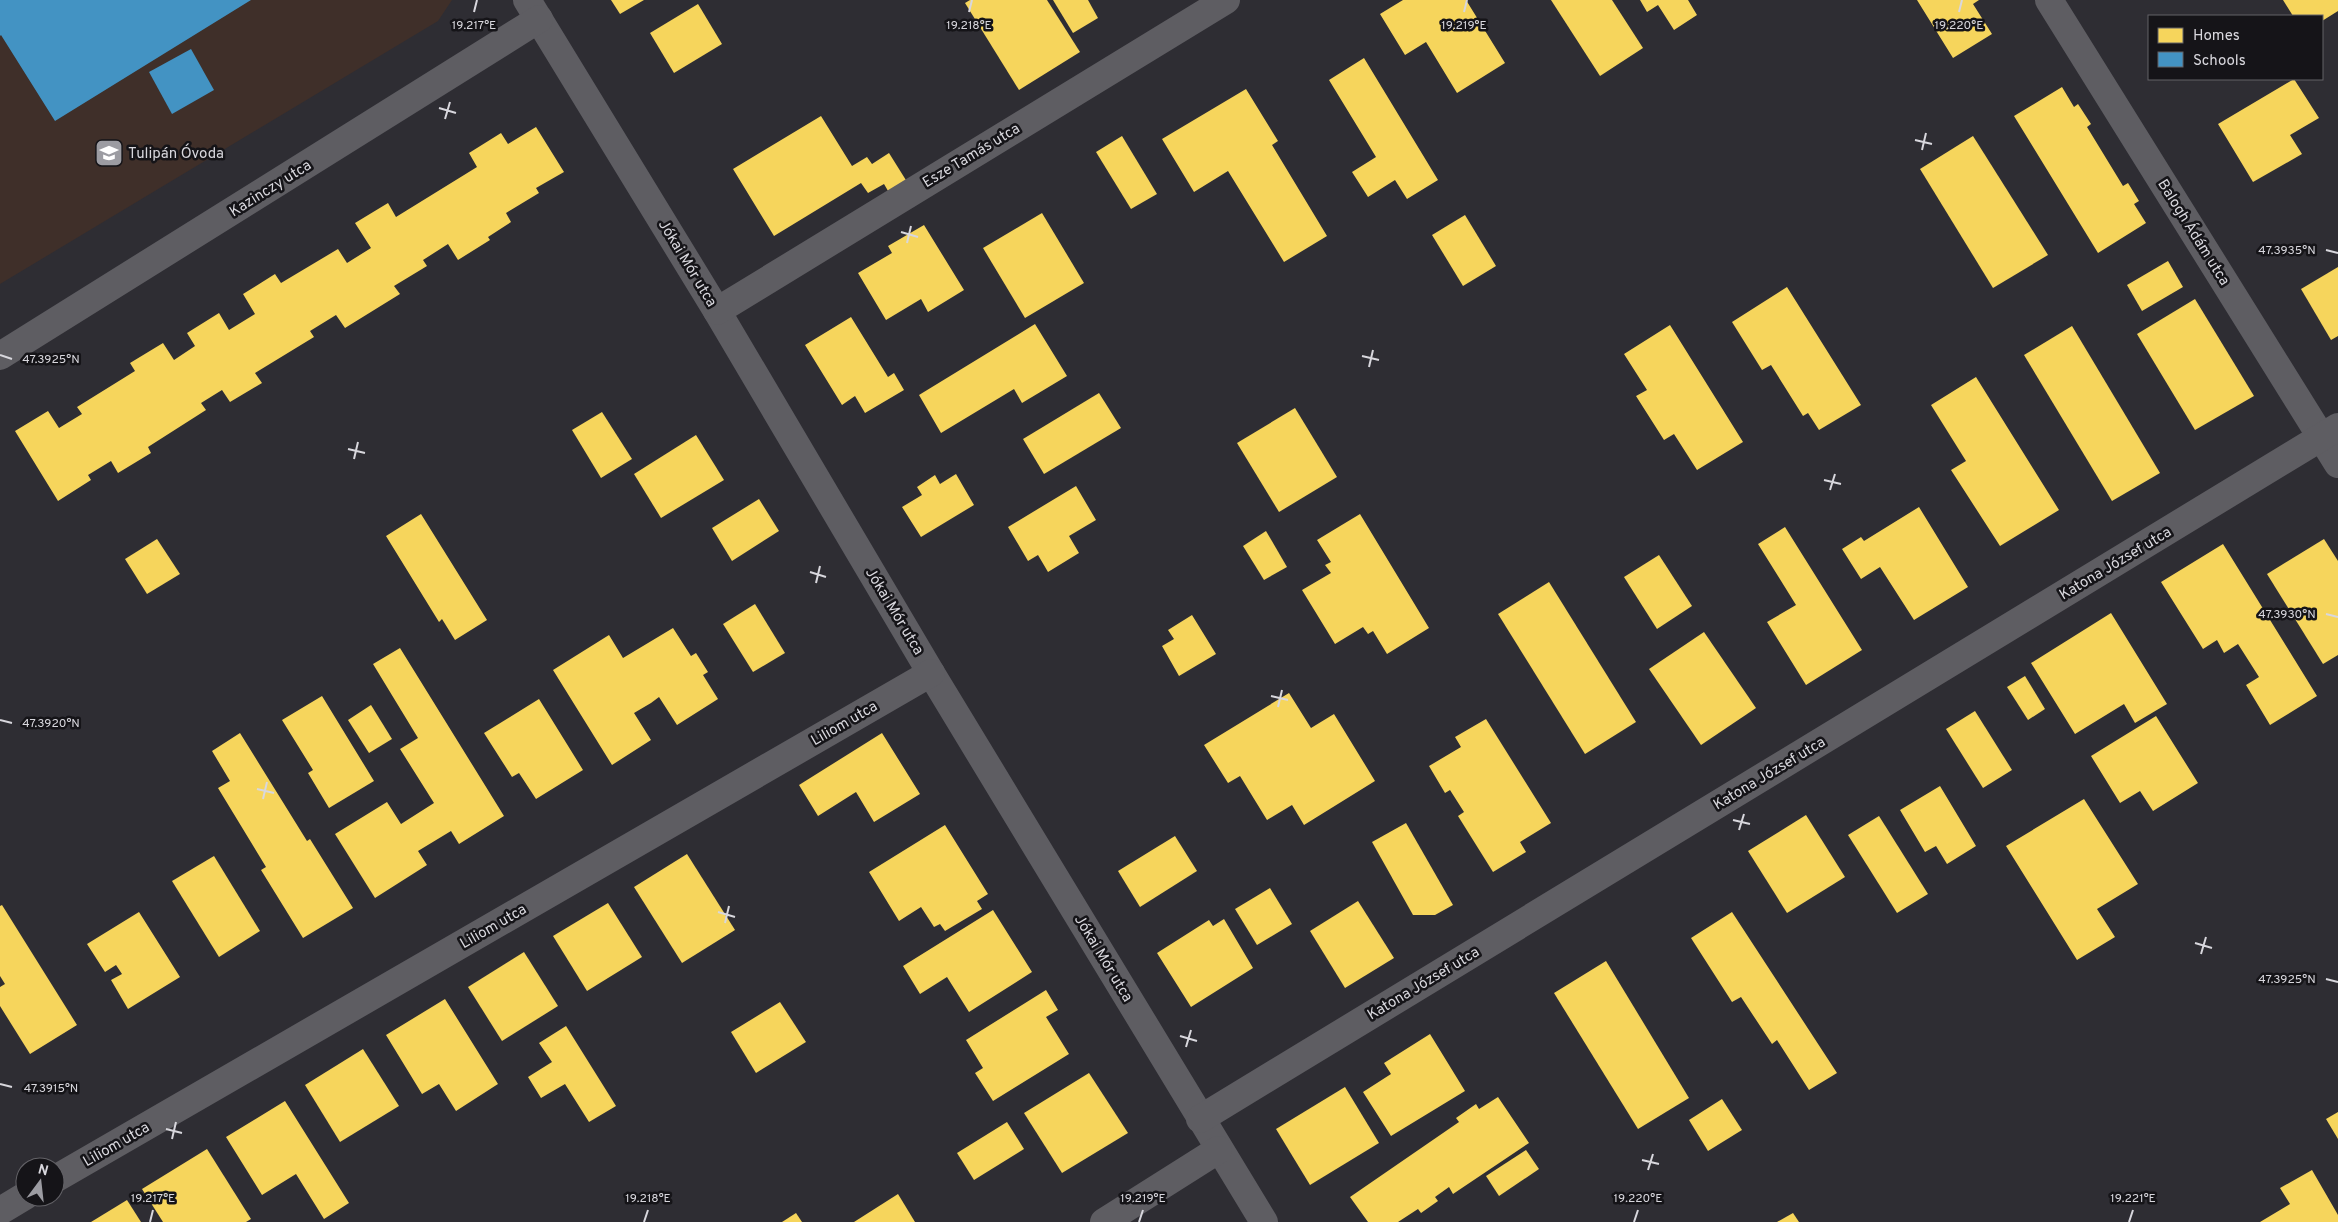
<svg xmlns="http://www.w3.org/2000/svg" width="2338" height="1222" viewBox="0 0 2338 1222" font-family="Overpass,sans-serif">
  <rect width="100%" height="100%" fill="#2e2d33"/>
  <path fill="#3f2f29" d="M0 0H452L438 21 0 284Z"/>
  <g fill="#f6d55c">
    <path d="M611 0H644L620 14Z"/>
    <path d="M970 0H1047L1080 52 1019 90 965 3Z"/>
    <path d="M1053 0H1088L1098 18 1073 33Z"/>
    <path d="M1403 0H1466L1505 63 1457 93 1426 42 1405 55 1380 14Z"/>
    <path d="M1551 0H1612L1643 48 1600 76Z"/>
    <path d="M1640 0H1688L1697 15 1674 30 1658 5 1647 12Z"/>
    <path d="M1917 0H1979L1973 4 1992 34 1953 58Z"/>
    <path d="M2283 0H2338V11L2322 21V16H2293Z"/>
    <path d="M698 4 722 44 674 73 650 33Z"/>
    <path d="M1364 58 1438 180 1407 199 1395 180 1368 197 1352 172 1376 157 1329 80Z"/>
    <path d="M2294 79 2319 118 2290 135 2302 154 2253 182 2218 124Z"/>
    <path d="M2062 87 2074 107 2078 104 2091 124 2087 127 2123 186 2128 183 2139 201 2134 204 2146 223 2098 253 2014 116Z"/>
    <path d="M1246 89 1278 141 1272 145 1327 236 1284 262 1228 171 1194 192 1162 139Z"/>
    <path d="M821 116 852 166 867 157 872 164 889 153 909 185 891 196 884 184 868 193 861 183 774 236 733 169Z"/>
    <path d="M536 127 564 172 536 188 539 193 506 213 511 222 488 237 490 240 458 260 448 244 423 260 427 266 394 286 400 294 345 328 336 315 310 331 314 337 255 373 262 383 230 402 222 390 201 403 206 410 148 447 151 453 118 473 111 461 88 475 91 480 58 501 15 431 48 411 59 428 82 414 77 407 135 371 130 363 163 343 174 360 195 346 187 333 219 313 229 330 255 314 243 294 275 274 281 283 338 249 347 263 371 248 355 223 388 203 396 217 477 167 469 153 501 133 508 144Z"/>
    <path d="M1122 136 1157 194 1131 209 1096 152Z"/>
    <path d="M1973 136 2048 255 1993 288 1920 169Z"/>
    <path d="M1042 213 1084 283 1025 318 983 248Z"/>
    <path d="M1465 215 1496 266 1463 286 1432 235Z"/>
    <path d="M924 225 964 290 928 312 921 299 886 320 858 273 892 253 888 246Z"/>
    <path d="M2168 261 2183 287 2142 311 2127 285Z"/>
    <path d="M2338 267V336L2331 340 2301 289Z"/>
    <path d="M1787 287 1861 405 1819 430 1808 413 1803 416 1771 365 1762 370 1732 322Z"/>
    <path d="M2195 299 2254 396 2195 430 2137 334Z"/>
    <path d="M851 317 888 377 894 373 904 390 865 413 855 396 842 405 805 345Z"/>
    <path d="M1035 324 1067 376 1022 403 1014 389 941 433 919 395Z"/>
    <path d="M1670 325 1743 442 1697 470 1674 434 1664 440 1636 396 1647 390 1624 354Z"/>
    <path d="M2072 326 2160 473 2112 501 2024 355Z"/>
    <path d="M1976 377 2059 510 2000 546 1951 470 1966 461 1931 405Z"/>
    <path d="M1099 393 1121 428 1044 474 1023 439Z"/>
    <path d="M1295 408 1337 477 1279 512 1237 443Z"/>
    <path d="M602 412 632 459 601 478 572 430Z"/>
    <path d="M696 435 724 480 661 518 634 474Z"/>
    <path d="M956 474 974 505 921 537 902 507 922 495 917 487 935 475 940 484Z"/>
    <path d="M1076 486 1096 520 1069 536 1079 553 1048 572 1038 555 1028 561 1008 527Z"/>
    <path d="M759 499 779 531 732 561 712 528Z"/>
    <path d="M1919 507 1968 587 1914 620 1880 567 1861 579 1842 549 1861 537 1864 541Z"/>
    <path d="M421 514 487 620 455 640 442 619 439 622 386 536Z"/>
    <path d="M1360 514 1429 628 1387 654 1373 631 1368 634 1363 627 1335 644 1302 590 1331 573 1325 565 1331 562 1317 540Z"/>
    <path d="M1785 527 1862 650 1806 685 1767 622 1796 605 1758 544Z"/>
    <path d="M1266 531 1287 567 1264 580 1243 546Z"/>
    <path d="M157 539 180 574 147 594 125 559Z"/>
    <path d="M2324 539 2338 561V655L2323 664 2267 574Z"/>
    <path d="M2223 544 2317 696 2270 725 2246 685 2259 677 2238 644 2224 653 2217 640 2203 649 2161 582Z"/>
    <path d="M1659 555 1692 606 1657 629 1624 577Z"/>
    <path d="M1549 582 1636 722 1585 754 1498 614Z"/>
    <path d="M755 604 785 653 753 672 723 624Z"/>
    <path d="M2111 613 2167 704 2135 723 2124 704 2075 734 2031 663Z"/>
    <path d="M1192 615 1216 654 1179 676 1162 646 1174 639 1168 630Z"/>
    <path d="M673 628 691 656 696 653 708 672 703 675 718 699 677 725 659 697 651 703 634 713 651 740 612 765 553 670 609 635 623 658Z"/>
    <path d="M1704 632 1756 708 1701 745 1649 669Z"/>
    <path d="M400 648 504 816 459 844 451 831 418 851 427 865 375 898 335 834 387 802 401 824 434 803 400 749 418 738 373 664Z"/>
    <path d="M2025 676 2045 709 2028 720 2007 687Z"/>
    <path d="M1289 693 1311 728 1334 714 1375 781 1304 825 1292 805 1267 820 1240 776 1228 783 1204 745Z"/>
    <path d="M322 696 374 781 329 808 308 773 313 770 282 720Z"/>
    <path d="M539 699 583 770 536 799 519 773 512 777 484 733Z"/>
    <path d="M371 705 392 739 369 753 348 720Z"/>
    <path d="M1975 711 2012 770 1983 788 1946 729Z"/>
    <path d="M2156 716 2198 783 2153 811 2140 791 2120 803 2091 756Z"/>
    <path d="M1486 719 1551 823 1520 842 1526 852 1493 872 1458 816 1464 812 1450 790 1445 793 1429 766 1461 747 1455 737Z"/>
    <path d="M240 733 307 841 310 839 353 908 303 938 261 870 266 867 218 788 230 781 212 751Z"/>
    <path d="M882 733 920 794 874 822 856 792 818 816 799 785Z"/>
    <path d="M1940 786 1976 846 1947 864 1936 846 1925 852 1900 810Z"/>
    <path d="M2084 799 2138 884 2097 909 2115 937 2077 960 2006 846Z"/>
    <path d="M1806 815 1845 877 1787 913 1748 851Z"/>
    <path d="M1879 816 1928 894 1897 913 1848 835Z"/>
    <path d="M1406 823 1453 905 1435 915H1413L1372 842Z"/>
    <path d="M945 825 988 894 977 901 982 909 945 931 940 924 934 927 921 907 899 921 869 872Z"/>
    <path d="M1175 836 1197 871 1140 907 1118 871Z"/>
    <path d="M687 854 735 930 682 963 634 887Z"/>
    <path d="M214 856 260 931 219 957 172 881Z"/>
    <path d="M1270 888 1292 924 1257 945 1235 909Z"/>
    <path d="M1358 901 1394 958 1345 988 1310 931Z"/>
    <path d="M608 903 642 957 587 991 553 936Z"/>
    <path d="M2 905 77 1025 30 1054 0 1006V987L5 984 0 976V906Z"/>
    <path d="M993 910 1032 972 969 1012 947 977 920 994 903 966Z"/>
    <path d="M139 912 180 977 128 1009 111 980 122 974 116 965 105 972 87 944Z"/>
    <path d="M1732 912 1837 1073 1809 1090 1777 1040 1772 1044 1741 997 1732 1002 1691 938Z"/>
    <path d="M1224 919 1253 968 1191 1007 1157 953 1209 920 1213 926Z"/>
    <path d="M524 952 558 1006 502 1041 468 987Z"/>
    <path d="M1606 961 1689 1098 1638 1129 1554 993Z"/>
    <path d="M1046 990 1058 1010 1046 1017 1069 1054 993 1101 975 1073 983 1068 966 1040Z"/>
    <path d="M445 999 498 1084 456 1111 439 1084 422 1094 386 1035Z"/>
    <path d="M780 1002 806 1042 756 1073 731 1032Z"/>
    <path d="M566 1026 616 1106 589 1122 565 1084 541 1098 528 1077 552 1062 539 1043Z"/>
    <path d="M1430 1034 1465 1091 1391 1136 1363 1092 1391 1074 1384 1063Z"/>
    <path d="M363 1049 399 1106 340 1142 305 1085Z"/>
    <path d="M1089 1073 1128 1133 1062 1173 1024 1113Z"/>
    <path d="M1345 1087 1379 1143 1310 1185 1276 1129Z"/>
    <path d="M1498 1097 1529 1143 1453 1194 1449 1187 1435 1197 1438 1201 1421 1213 1418 1209 1398 1222H1368L1350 1197 1459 1122 1456 1118 1476 1104 1479 1109Z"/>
    <path d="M1722 1099 1742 1130 1708 1151 1689 1120Z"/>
    <path d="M285 1101 349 1203 324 1219 296 1174 262 1195 226 1137Z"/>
    <path d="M2338 1112V1139L2326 1119Z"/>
    <path d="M1007 1122 1024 1149 974 1180 957 1153Z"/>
    <path d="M207 1149 251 1219 246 1222H163L142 1189Z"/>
    <path d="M1526 1150 1539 1169 1499 1196 1486 1176Z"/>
    <path d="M2312 1170 2338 1215V1222H2260L2290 1204 2280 1188Z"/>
    <path d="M898 1194 915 1222H854Z"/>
    <path d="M127 1200 141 1222H91Z"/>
    <path d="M796 1213 802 1222H782Z"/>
    <path d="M1793 1213 1799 1222H1777Z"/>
  </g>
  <g fill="#4393c3">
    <path d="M0 0H251L55 121 1 35 0 36Z"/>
    <path d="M191 49 214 90 172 114 149 72Z"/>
  </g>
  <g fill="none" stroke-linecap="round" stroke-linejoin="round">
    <g stroke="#5e5d62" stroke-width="28">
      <path d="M527 0 717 311 931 673 1264 1222"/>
      <path d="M2049 0 2338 464"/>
      <path d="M717 311 1226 0"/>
      <path d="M0 356 539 19"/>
      <path d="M1200 1119 2338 427"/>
      <path d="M55 1179 931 673"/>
      <path d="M0 1211 25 1196"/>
      <path d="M1104 1222 1218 1150"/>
    </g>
  </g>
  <path fill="none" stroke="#d8d7dd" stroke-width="2" d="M474 12 477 0M969 12 972 0M1464 12 1467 0M1959 12 1962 0M439 108 456 113M445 119 450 102M1915 140 1932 144M1922 150 1926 133M901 232 918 237M907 243 911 226M2326 250 2338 253M0 355 12 359M1362 356 1379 360M1369 367 1373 350M348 449 365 453M354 459 358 442M1824 480 1841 484M1830 490 1835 474M810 572 826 577M816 583 820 566M2326 614 2338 617M1271 696 1288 700M1278 707 1282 690M0 720 12 723M257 789 274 793M263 799 267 782M1733 820 1750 824M1739 830 1744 814M718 912 735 917M725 923 729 906M2195 943 2212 948M2201 954 2206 937M2326 979 2338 982M1180 1036 1197 1041M1186 1047 1191 1030M0 1084 12 1087M166 1129 182 1133M172 1139 176 1122M1642 1160 1659 1164M1648 1170 1653 1154M150 1222 153 1210M644 1222 648 1210M1139 1222 1143 1210M1634 1222 1638 1210M2129 1222 2133 1210"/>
  <defs>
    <symbol id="school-square" viewBox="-11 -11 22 22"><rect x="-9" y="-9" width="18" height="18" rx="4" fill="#9c9ca2" stroke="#151418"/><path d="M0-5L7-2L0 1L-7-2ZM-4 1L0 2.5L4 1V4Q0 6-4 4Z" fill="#fff"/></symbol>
  </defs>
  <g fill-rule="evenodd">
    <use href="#school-square" x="93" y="137" width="32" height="32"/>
  </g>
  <g text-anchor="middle" stroke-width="5" stroke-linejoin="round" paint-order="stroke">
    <g font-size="15" fill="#d8d7dd" stroke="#151418" text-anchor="start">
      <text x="128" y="158">Tulipán Óvoda</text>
    </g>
    <g font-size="15" fill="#d8d7dd" stroke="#151418">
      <text transform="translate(971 155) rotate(-31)" y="5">Esze Tamás utca</text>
      <text transform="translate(270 188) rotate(-32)" y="5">Kazinczy utca</text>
      <text transform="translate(2194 232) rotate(58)" y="5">Balogh Ádám utca</text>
      <text transform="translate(688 263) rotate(59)" y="5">Jókai Mór utca</text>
      <text transform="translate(2115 563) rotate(-31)" y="5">Katona József utca</text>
      <text transform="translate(895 611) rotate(59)" y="5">Jókai Mór utca</text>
      <text transform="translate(844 723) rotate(-30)" y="5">Liliom utca</text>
      <text transform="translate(1769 773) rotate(-31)" y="5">Katona József utca</text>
      <text transform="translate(493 926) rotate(-30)" y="5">Liliom utca</text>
      <text transform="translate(1104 958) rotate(59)" y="5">Jókai Mór utca</text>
      <text transform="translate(1423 983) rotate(-31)" y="5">Katona József utca</text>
      <text transform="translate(116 1144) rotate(-30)" y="5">Liliom utca</text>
    </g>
  </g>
  <g font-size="12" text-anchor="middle" fill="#d8d7dd" stroke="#151418" stroke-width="5" stroke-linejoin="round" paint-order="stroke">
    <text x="474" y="29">19.217°E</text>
    <text x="969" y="29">19.218°E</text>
    <text x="1464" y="29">19.219°E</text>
    <text x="1959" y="29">19.220°E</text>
    <text x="2287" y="254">47.3935°N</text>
    <text x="51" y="363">47.3925°N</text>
    <text x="2287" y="618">47.3930°N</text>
    <text x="51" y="727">47.3920°N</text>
    <text x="2287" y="983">47.3925°N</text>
    <text x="51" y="1092">47.3915°N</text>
    <text x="153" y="1202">19.217°E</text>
    <text x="648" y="1202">19.218°E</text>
    <text x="1143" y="1202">19.219°E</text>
    <text x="1638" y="1202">19.220°E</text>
    <text x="2133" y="1202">19.221°E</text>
  </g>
  <rect x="2148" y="15" width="175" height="65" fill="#151418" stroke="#636267"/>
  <rect x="2158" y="28" width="25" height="15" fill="#f6d55c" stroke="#636267"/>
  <text x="2193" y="40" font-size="15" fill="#d8d7dd">Homes</text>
  <rect x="2158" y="52" width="25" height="15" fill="#4393c3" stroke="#636267"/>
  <text x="2193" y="65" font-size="15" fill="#d8d7dd">Schools</text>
  <g transform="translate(40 1182) rotate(15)"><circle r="24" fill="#151418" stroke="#636267"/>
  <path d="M0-4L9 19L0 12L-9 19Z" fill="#9c9ca2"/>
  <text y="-8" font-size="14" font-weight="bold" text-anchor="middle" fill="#d8d7dd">N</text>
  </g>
</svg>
